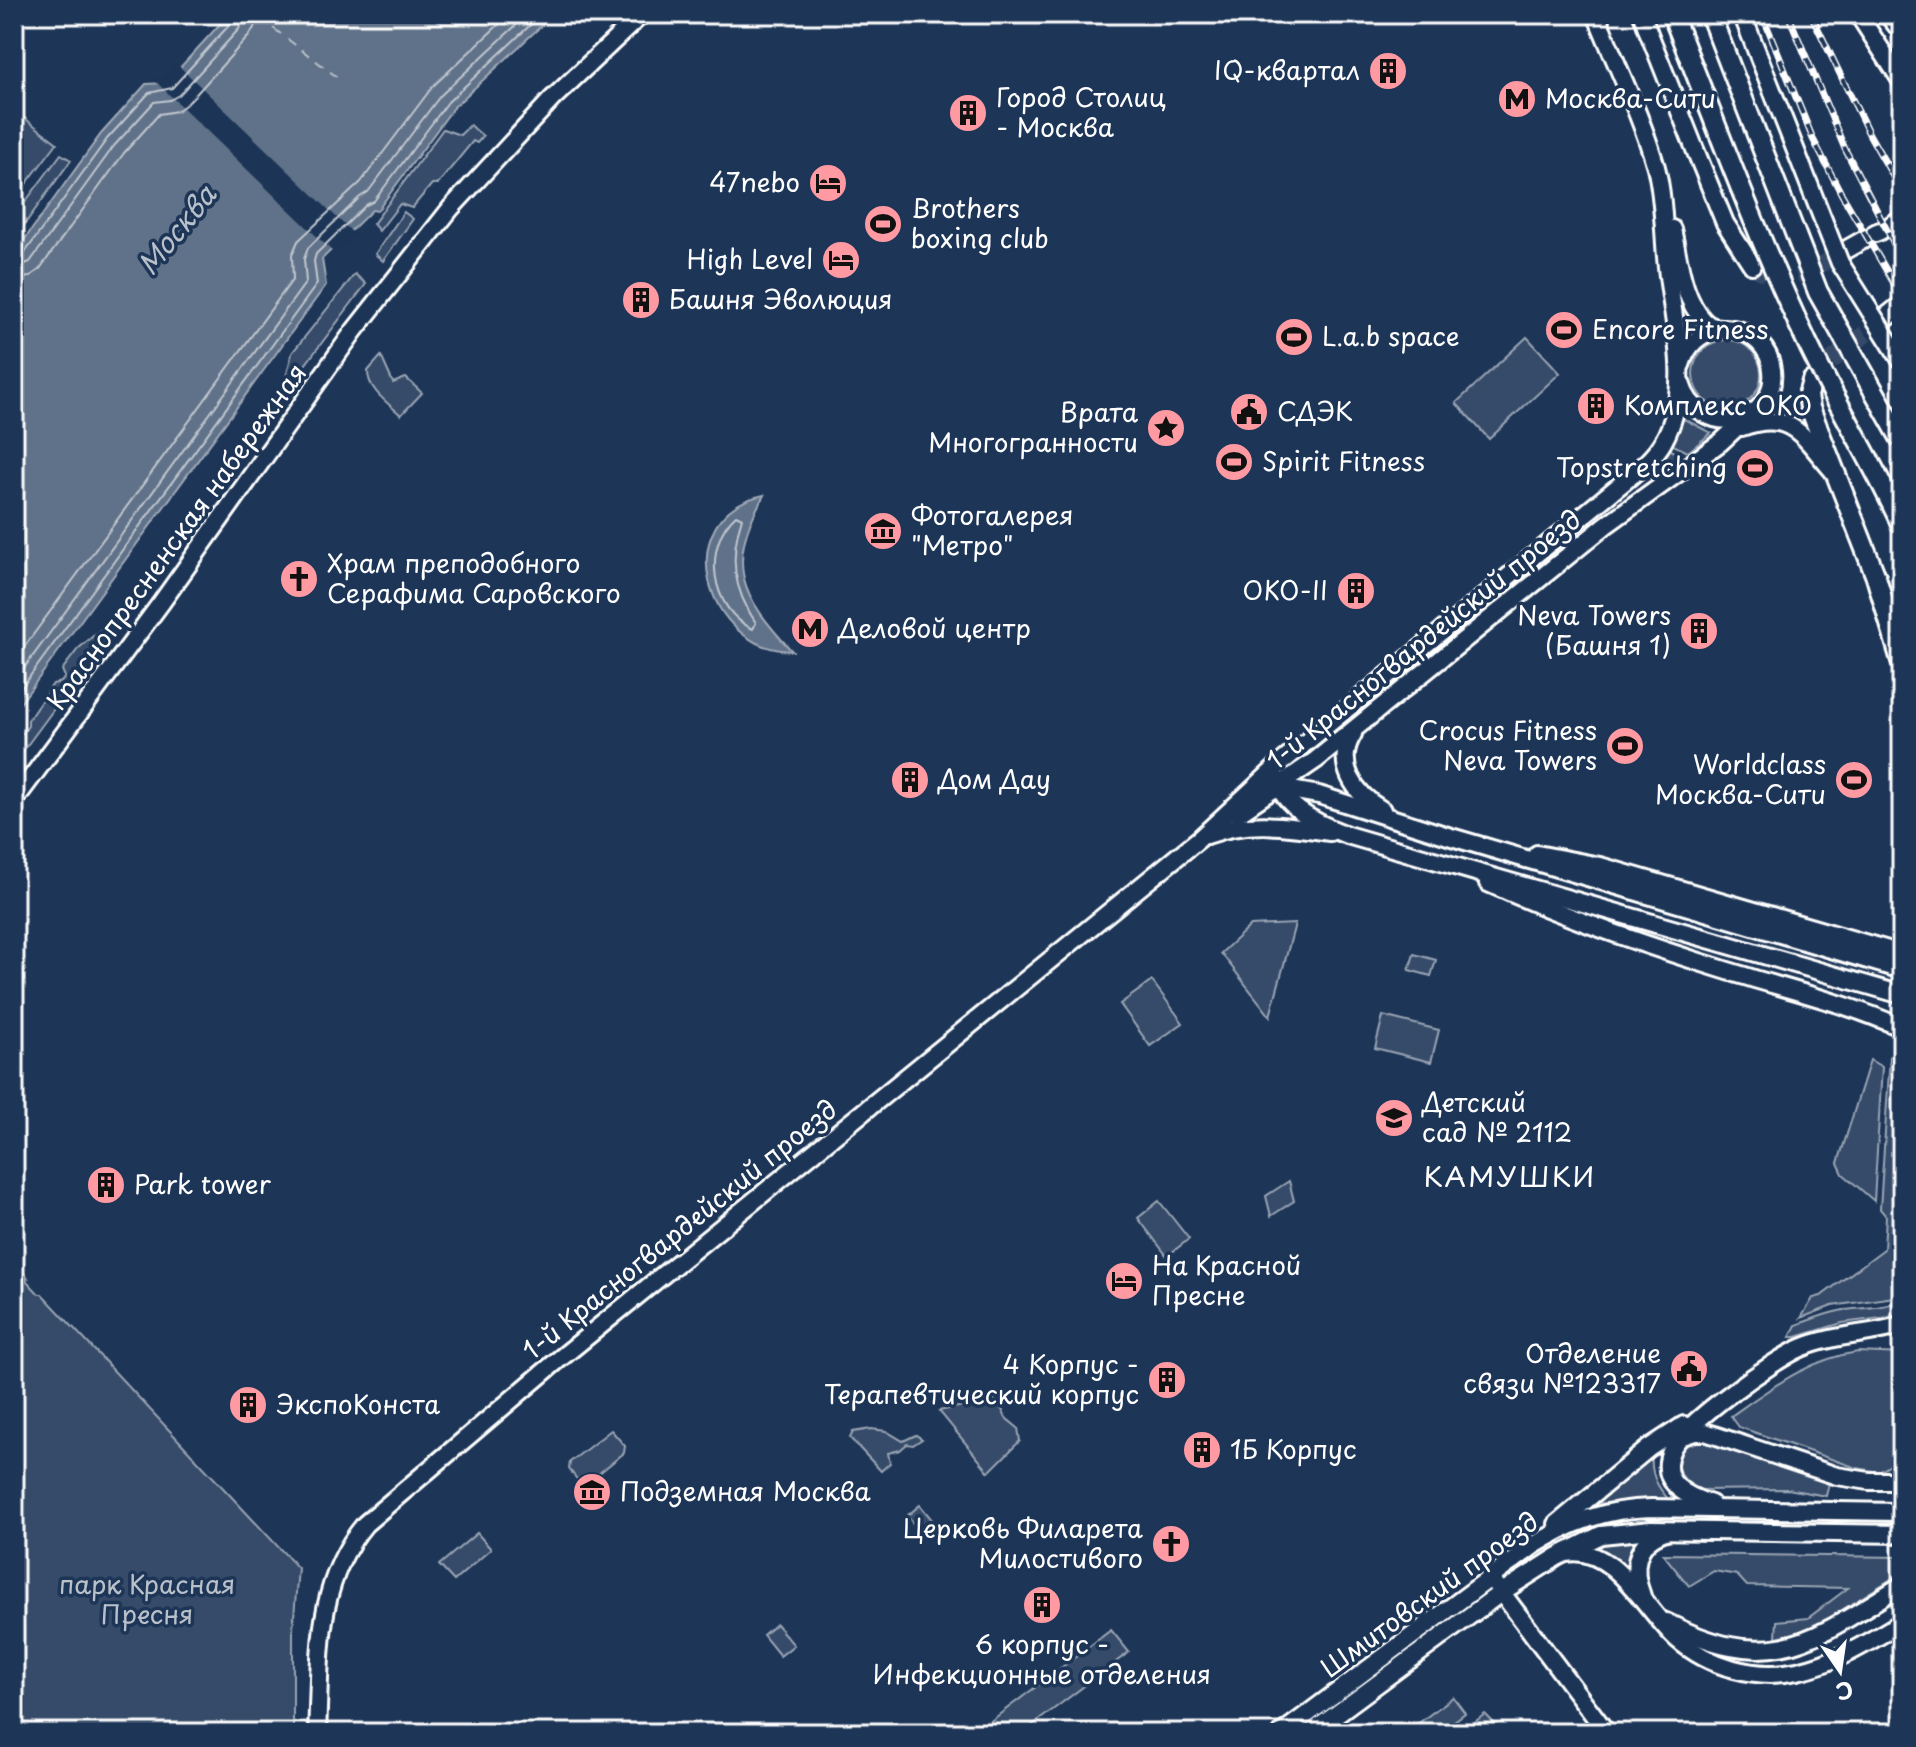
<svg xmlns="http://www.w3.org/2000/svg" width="1916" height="1747" viewBox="0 0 1916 1747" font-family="'Playpen Sans',sans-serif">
  <rect width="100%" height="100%" fill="#1d3557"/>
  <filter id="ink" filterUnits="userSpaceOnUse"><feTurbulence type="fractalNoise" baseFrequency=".0125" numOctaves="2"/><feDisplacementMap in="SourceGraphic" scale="16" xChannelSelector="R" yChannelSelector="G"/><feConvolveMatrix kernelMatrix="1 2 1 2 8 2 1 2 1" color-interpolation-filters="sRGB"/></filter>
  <g filter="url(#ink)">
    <g fill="#364b69" stroke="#9aa5b4" stroke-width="2">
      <path d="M14 110 57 143 14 200Z"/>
      <path d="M470 125 483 136 477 143 473 141 438 184H432L412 208 400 204 379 231 373 224 443 129 460 135Z"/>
      <path d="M61 154 71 160 14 239V217Z"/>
      <path d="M404 212 413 219 383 261 375 254Z"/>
      <path d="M355 274 366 284 296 377 289 382 285 381 292 353Z"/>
      <path d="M1527 337 1560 373 1489 439 1456 403Z"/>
      <circle cx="1727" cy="374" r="34"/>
      <path d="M381 356 393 383 406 378 422 393 401 415C389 404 367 389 368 371Z"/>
      <path d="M1684 419 1711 433 1688 452 1671 444 1680 422Z"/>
      <path d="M1669 449 1679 454 1680 458 1652 480 1647 475Z"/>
      <path d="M112 620 116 625 14 763V739L17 735 23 733 28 726V720L53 684 61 682 65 677 62 670 78 649Z"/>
      <path d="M1295 924 1270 1016 1221 953 1250 926Z"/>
      <path d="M1414 954 1436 960 1431 976 1409 970Z"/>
      <path d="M1152 981 1183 1023 1150 1046 1120 1004Z"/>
      <path d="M1383 1016 1439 1030 1431 1062 1375 1048Z"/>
      <path d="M1890 1056 1897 1064 1902 1078 1900 1291 1894 1297 1832 1306 1801 1318 1813 1298 1821 1296 1884 1249 1886 1216 1880 1209Z"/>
      <path d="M1870 1060 1882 1067 1874 1201 1843 1174 1838 1163Z"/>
      <path d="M1289 1181 1294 1201 1271 1216 1266 1196Z"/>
      <path d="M1159 1201 1189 1239 1167 1256 1138 1218Z"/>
      <path d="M14 1263 28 1278 25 1279 39 1294H42L298 1568 293 1629V1733H14Z"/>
      <path d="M1902 1299V1310L1889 1317 1842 1323 1796 1337H1790L1796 1325C1810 1320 1824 1314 1839 1311 1859 1307 1884 1310 1902 1299Z"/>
      <path d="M1858 1352 1902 1354V1458L1879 1472 1857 1468 1739 1427 1731 1416C1771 1388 1808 1359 1858 1352Z"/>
      <path d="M997 1399 1006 1418 1018 1428 1020 1441 989 1472 939 1411Z"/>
      <path d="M871 1429 886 1431 903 1441 916 1435 922 1439 913 1445 907 1444 900 1450 888 1453 890 1463 881 1471 850 1438 853 1432Z"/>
      <path d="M611 1430 625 1446 624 1453 587 1483H580L569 1469 570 1462Z"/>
      <path d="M1696 1439 1710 1440 1830 1479 1826 1496 1788 1489 1698 1490C1676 1476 1664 1450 1696 1439Z"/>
      <path d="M1652 1453C1650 1473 1656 1486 1670 1501L1632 1500 1595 1504Z"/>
      <path d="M920 1505 938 1527 925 1538 907 1516Z"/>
      <path d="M477 1533 491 1549 454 1581 439 1565Z"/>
      <path d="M1646 1538 1630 1582 1586 1550 1616 1541Z"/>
      <path d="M1663 1554 1902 1557V1572L1810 1630 1776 1637 1777 1621 1808 1618 1848 1588 1747 1586 1737 1575 1714 1571 1689 1586Z"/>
      <path d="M776 1624 794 1645 780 1656 763 1635Z"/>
      <path d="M1111 1630 1129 1652 1022 1733H975Z"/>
      <path d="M1453 1697 1465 1713 1438 1733H1421L1415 1726Z"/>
      <path d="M1485 1714 1500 1729V1733H1460Z"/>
    </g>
    <g fill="#617289" stroke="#a0aab8" stroke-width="2">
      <path d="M229 14H554L454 107 377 211 372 210 322 259 326 285 14 712V254L101 134 146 84 166 83Z"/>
      <path d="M764 495C725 565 740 595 792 651 705 651 667 515 764 495Z"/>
      <path d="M14 1678C27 1692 28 1700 14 1713Z"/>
    </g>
    <path fill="#1d3557" d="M177 64 354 234 334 253 154 80 164 79Z"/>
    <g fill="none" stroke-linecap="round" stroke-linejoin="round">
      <g stroke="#c0c7d0" stroke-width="2">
        <path d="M14 258 24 254 107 139 149 93 172 88 232 22 234 14"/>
        <path d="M14 268 30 262 114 146 154 102 170 100 179 95 239 29 244 14"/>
        <path d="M14 280 29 277 39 270 124 153 159 114 177 111 188 103 249 36 255 26 256 14"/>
        <path d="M736 515 742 518C729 557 733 589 756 623L753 629C710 610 702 545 736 515Z"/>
        <path d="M14 661 293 279 292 255 298 241 361 182 433 86 510 14"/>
        <path d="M14 682 306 282 304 259 308 248 360 197 368 192 440 96 528 14"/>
        <path d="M14 698 317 284 314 261 316 254 366 205 374 201 448 102 542 14"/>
      </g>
      <path stroke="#b8c0ca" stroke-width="2" stroke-dasharray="10 8" stroke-linecap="butt" d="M273 28 337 77"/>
      <path stroke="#344968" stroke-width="16" stroke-dasharray="16 8" stroke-linecap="butt" d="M1752 265C1782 294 1819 266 1847 249"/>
      <path stroke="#344968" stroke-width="18" stroke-dasharray="18 9" stroke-linecap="butt" d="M1812 381 1822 368 1887 317"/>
      <defs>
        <g id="secondary">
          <path d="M1642 14 1648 31"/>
          <path d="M1858 14 1902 82"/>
          <path d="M1887 14 1902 32"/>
          <path d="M1696 152 1725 223 1752 265"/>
          <path d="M1892 224 1901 219"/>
          <path d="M1672 229C1679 259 1682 298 1704 321 1713 330 1722 327 1733 329 1753 332 1770 349 1772 370 1778 427 1697 440 1681 383"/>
          <path d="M1875 233 1880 231"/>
          <path d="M1847 249 1863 240"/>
          <path d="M1681 365C1687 345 1699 334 1720 328"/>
          <path d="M1742 427C1792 409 1803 437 1833 471"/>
          <path d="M1353 734C1334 764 1355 794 1382 810"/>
          <path d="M1277 779C1282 808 1323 826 1347 835L1902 995"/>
          <path d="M1274 787 1319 795 1448 836 1902 970"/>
          <path d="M14 801 161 603 354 331 451 208 552 99 642 14"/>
          <path d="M1237 814 1316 760 1606 525 1721 442 1750 415"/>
          <path d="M1207 835C1249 819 1287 826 1330 832"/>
          <path d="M1537 854 1600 866 1902 954"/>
          <path d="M1488 883C1566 918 1647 946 1728 971 1786 989 1847 1003 1902 1028"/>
          <path d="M1683 1436 1695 1432H1705L1837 1476 1869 1481H1902"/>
          <path d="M1711 1504C1685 1496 1657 1482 1672 1449 1682 1425 1775 1359 1801 1348 1829 1336 1861 1335 1891 1328L1902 1324"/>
          <path d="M1557 1524 1649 1448 1684 1425"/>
          <path d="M1566 1553C1614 1544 1646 1611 1677 1639 1709 1667 1756 1680 1797 1671 1836 1663 1869 1642 1902 1622"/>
          <path d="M1496 1585 1607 1733"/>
          <path d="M1642 1596C1631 1568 1635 1541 1666 1531"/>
          <path d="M1666 1622C1773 1676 1811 1641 1902 1585"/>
          <path d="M317 1733C321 1659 314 1585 365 1524L557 1361 1199 839 1282 762 1625 481C1638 470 1654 458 1663 442 1692 390 1675 331 1668 276 1663 239 1665 203 1656 167 1641 115 1616 65 1596 14"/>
          <path d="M1282 1733 1533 1546C1571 1522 1605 1509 1651 1508L1902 1512"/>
          <path d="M1311 1733 1502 1592 1557 1557 1601 1535 1651 1530 1902 1534"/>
        </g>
        <g id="primary">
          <path d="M1887 317 1902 305"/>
          <path d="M1812 381 1808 395 1810 408 1876 577 1902 664"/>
        </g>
      </defs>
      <use href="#secondary" stroke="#fff" stroke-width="22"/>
      <use href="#primary" stroke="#fff" stroke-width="24"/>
      <use href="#secondary" stroke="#1d3557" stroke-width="16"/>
      <use href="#primary" stroke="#1d3557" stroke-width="18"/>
      <defs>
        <g id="rail">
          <path d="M1762 14 1813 139 1841 193 1902 297"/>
          <path d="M1788 14 1845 149 1902 259"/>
          <path d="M1811 14 1869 134 1902 192"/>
        </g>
      </defs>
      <use href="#rail" stroke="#fff" stroke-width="7"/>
      <use href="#rail" stroke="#1d3557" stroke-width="4" stroke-dasharray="12" stroke-linecap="butt"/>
      <defs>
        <g id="secondary-bridge">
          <path d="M1742 14 1840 263 1902 362"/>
          <path d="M1648 31 1696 152"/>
        </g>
        <g id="primary-bridge">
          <path d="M1672 14C1716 123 1756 235 1807 342 1836 404 1874 463 1902 526"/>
          <path d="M1710 14 1818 292 1902 441"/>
        </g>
      </defs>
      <use href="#secondary-bridge" stroke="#fff" stroke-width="22" stroke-linecap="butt"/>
      <use href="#primary-bridge" stroke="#fff" stroke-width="24" stroke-linecap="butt"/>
      <use href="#secondary-bridge" stroke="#1d3557" stroke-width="16"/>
      <use href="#primary-bridge" stroke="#1d3557" stroke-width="18"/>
    </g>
  </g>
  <defs>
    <symbol id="building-disc" viewBox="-11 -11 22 22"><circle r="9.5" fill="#ff9aa2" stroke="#1d3557"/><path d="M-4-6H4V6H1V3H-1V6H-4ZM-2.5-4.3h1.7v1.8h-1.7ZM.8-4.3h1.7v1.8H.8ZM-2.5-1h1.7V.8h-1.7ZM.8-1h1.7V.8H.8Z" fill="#111"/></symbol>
    <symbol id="metro-disc" viewBox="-11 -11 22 22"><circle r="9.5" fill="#ff9aa2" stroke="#1d3557"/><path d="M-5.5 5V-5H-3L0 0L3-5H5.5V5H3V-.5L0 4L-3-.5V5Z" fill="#111"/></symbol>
    <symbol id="hotel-disc" viewBox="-11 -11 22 22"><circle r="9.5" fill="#ff9aa2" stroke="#1d3557"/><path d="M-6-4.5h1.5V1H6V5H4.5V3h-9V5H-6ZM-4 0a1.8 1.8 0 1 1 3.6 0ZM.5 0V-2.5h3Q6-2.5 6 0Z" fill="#111"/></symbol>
    <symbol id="stadium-disc" viewBox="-11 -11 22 22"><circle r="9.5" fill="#ff9aa2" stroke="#1d3557"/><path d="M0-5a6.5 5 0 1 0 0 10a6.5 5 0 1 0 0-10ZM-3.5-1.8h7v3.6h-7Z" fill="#111"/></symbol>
    <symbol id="civic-disc" viewBox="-11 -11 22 22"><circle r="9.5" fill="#ff9aa2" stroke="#1d3557"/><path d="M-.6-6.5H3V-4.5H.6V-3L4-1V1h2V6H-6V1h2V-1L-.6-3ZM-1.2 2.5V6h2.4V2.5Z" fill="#111"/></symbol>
    <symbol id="sight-disc" viewBox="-11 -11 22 22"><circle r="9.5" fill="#ff9aa2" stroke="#1d3557"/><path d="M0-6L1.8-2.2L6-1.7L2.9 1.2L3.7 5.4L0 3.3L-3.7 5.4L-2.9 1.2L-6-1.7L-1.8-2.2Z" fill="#111"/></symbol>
    <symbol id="museum-disc" viewBox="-11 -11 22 22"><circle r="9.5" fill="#ff9aa2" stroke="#1d3557"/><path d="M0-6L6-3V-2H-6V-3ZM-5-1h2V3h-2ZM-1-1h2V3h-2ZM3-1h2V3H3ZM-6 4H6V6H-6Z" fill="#111"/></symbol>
    <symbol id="church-disc" viewBox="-11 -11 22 22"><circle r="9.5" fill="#ff9aa2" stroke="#1d3557"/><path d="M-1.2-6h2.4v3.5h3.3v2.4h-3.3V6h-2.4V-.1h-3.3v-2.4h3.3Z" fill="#111"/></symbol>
    <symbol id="school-disc" viewBox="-11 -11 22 22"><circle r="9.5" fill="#ff9aa2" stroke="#1d3557"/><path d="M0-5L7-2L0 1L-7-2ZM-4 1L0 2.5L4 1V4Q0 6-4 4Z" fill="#111"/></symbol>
  </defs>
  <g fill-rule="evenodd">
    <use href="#building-disc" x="1366" y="49" width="44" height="44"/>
    <use href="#metro-disc" x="1495" y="77" width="44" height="44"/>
    <use href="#building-disc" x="946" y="91" width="44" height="44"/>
    <use href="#hotel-disc" x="806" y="161" width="44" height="44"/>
    <use href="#stadium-disc" x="861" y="202" width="44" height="44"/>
    <use href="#hotel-disc" x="819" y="238" width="44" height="44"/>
    <use href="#building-disc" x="619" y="278" width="44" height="44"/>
    <use href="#stadium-disc" x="1542" y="308" width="44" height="44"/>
    <use href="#stadium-disc" x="1272" y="315" width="44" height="44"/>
    <use href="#building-disc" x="1574" y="384" width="44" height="44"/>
    <use href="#civic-disc" x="1227" y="390" width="44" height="44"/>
    <use href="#sight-disc" x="1144" y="406" width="44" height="44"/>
    <use href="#stadium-disc" x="1212" y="440" width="44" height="44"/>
    <use href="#stadium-disc" x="1733" y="446" width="44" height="44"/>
    <use href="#museum-disc" x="861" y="509" width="44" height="44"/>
    <use href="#church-disc" x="277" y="557" width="44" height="44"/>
    <use href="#building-disc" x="1334" y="569" width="44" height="44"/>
    <use href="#metro-disc" x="788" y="607" width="44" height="44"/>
    <use href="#building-disc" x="1677" y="609" width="44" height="44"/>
    <use href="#stadium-disc" x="1603" y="724" width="44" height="44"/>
    <use href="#building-disc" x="888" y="758" width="44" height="44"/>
    <use href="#stadium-disc" x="1832" y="758" width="44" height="44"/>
    <use href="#school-disc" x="1372" y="1096" width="44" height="44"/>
    <use href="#building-disc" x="84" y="1163" width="44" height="44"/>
    <use href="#hotel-disc" x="1102" y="1259" width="44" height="44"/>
    <use href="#civic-disc" x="1667" y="1347" width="44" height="44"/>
    <use href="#building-disc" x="1145" y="1358" width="44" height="44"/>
    <use href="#building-disc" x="226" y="1383" width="44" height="44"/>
    <use href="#building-disc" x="1180" y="1428" width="44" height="44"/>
    <use href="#museum-disc" x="570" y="1470" width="44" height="44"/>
    <use href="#church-disc" x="1149" y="1522" width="44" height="44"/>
    <use href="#building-disc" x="1020" y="1583" width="44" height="44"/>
  </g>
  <g text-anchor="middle" stroke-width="7" stroke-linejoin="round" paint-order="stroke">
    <g font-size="26" fill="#fff" stroke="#1d3557" text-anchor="start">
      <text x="1360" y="80" text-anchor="end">IQ-квартал</text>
      <text x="996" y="107">Город Столиц<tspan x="996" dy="30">- Москва</tspan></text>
      <text x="1545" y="108">Москва-Сити</text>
      <text x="800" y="192" text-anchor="end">47nebo</text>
      <text x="911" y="218">Brothers<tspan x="911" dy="30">boxing club</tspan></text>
      <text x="813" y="269" text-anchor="end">High Level</text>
      <text x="669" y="309">Башня Эволюция</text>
      <text x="1592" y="339">Encore Fitness</text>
      <text x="1322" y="346">L.a.b space</text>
      <text x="1624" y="415">Комплекс ОКО</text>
      <text x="1277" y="421">СДЭК</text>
      <text x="1138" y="422" text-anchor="end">Врата<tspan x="1138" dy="30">Многогранности</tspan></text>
      <text x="1262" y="471">Spirit Fitness</text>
      <text x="1727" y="477" text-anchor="end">Topstretching</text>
      <text x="911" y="525">Фотогалерея<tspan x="911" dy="30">"Метро"</tspan></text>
      <text x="327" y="573">Храм преподобного<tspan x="327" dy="30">Серафима Саровского</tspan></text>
      <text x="1328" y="600" text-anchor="end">ОКО-II</text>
      <text x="1671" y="625" text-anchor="end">Neva Towers<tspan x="1671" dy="30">(Башня 1)</tspan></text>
      <text x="838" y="638">Деловой центр</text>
      <text x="1597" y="740" text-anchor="end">Crocus Fitness<tspan x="1597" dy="30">Neva Towers</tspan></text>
      <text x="1826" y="774" text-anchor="end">Worldclass<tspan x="1826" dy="30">Москва-Сити</tspan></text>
      <text x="938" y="789">Дом Дау</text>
      <text x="1422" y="1112">Детский<tspan x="1422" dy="30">сад № 2112</tspan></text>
      <text x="134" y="1194">Park tower</text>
      <text x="1152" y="1275">На Красной<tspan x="1152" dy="30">Пресне</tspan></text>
      <text x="1661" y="1363" text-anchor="end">Отделение<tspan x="1661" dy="30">связи №123317</tspan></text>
      <text x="1139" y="1374" text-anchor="end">4 Корпус -<tspan x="1139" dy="30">Терапевтический корпус</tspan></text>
      <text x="276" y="1414">ЭкспоКонста</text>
      <text x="1230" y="1459">1Б Корпус</text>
      <text x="620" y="1501">Подземная Москва</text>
      <text x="1143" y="1538" text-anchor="end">Церковь Филарета<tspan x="1143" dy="30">Милостивого</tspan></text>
      <text x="1042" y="1654" text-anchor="middle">6 корпус -<tspan x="1042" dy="30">Инфекционные отделения</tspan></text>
    </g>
    <g font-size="26" fill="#fff" stroke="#1d3557">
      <text transform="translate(177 537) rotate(-54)" y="9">Краснопресненская набережная</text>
      <text transform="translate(1424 640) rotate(-39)" y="9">1-й Красногвардейский проезд</text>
      <text transform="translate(680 1230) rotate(-39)" y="9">1-й Красногвардейский проезд</text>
      <text transform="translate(1430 1595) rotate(-36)" y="9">Шмитовский проезд</text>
    </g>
    <g font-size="26" fill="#b9c0ca" stroke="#1d3557">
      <text x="147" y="1594">парк Красная<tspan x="147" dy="30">Пресня</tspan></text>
    </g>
    <g font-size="28" font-style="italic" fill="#b8c0ca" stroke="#1d3557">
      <text transform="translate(177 230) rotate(-51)" y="10">Москва</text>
    </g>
    <g font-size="28" letter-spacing="2" fill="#fff" stroke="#1d3557">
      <text x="1510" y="1187">КАМУШКИ</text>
    </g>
  </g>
  <rect width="1916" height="1747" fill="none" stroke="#1d3557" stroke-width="48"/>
  <rect x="24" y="24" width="1868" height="1699" fill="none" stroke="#fff" stroke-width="3" filter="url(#ink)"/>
  <g transform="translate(1840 1671) rotate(167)" stroke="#1d3557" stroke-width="6" paint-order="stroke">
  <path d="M0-6L14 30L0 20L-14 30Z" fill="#ffffff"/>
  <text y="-12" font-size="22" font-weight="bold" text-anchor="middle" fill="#ffffff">С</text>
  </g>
</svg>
